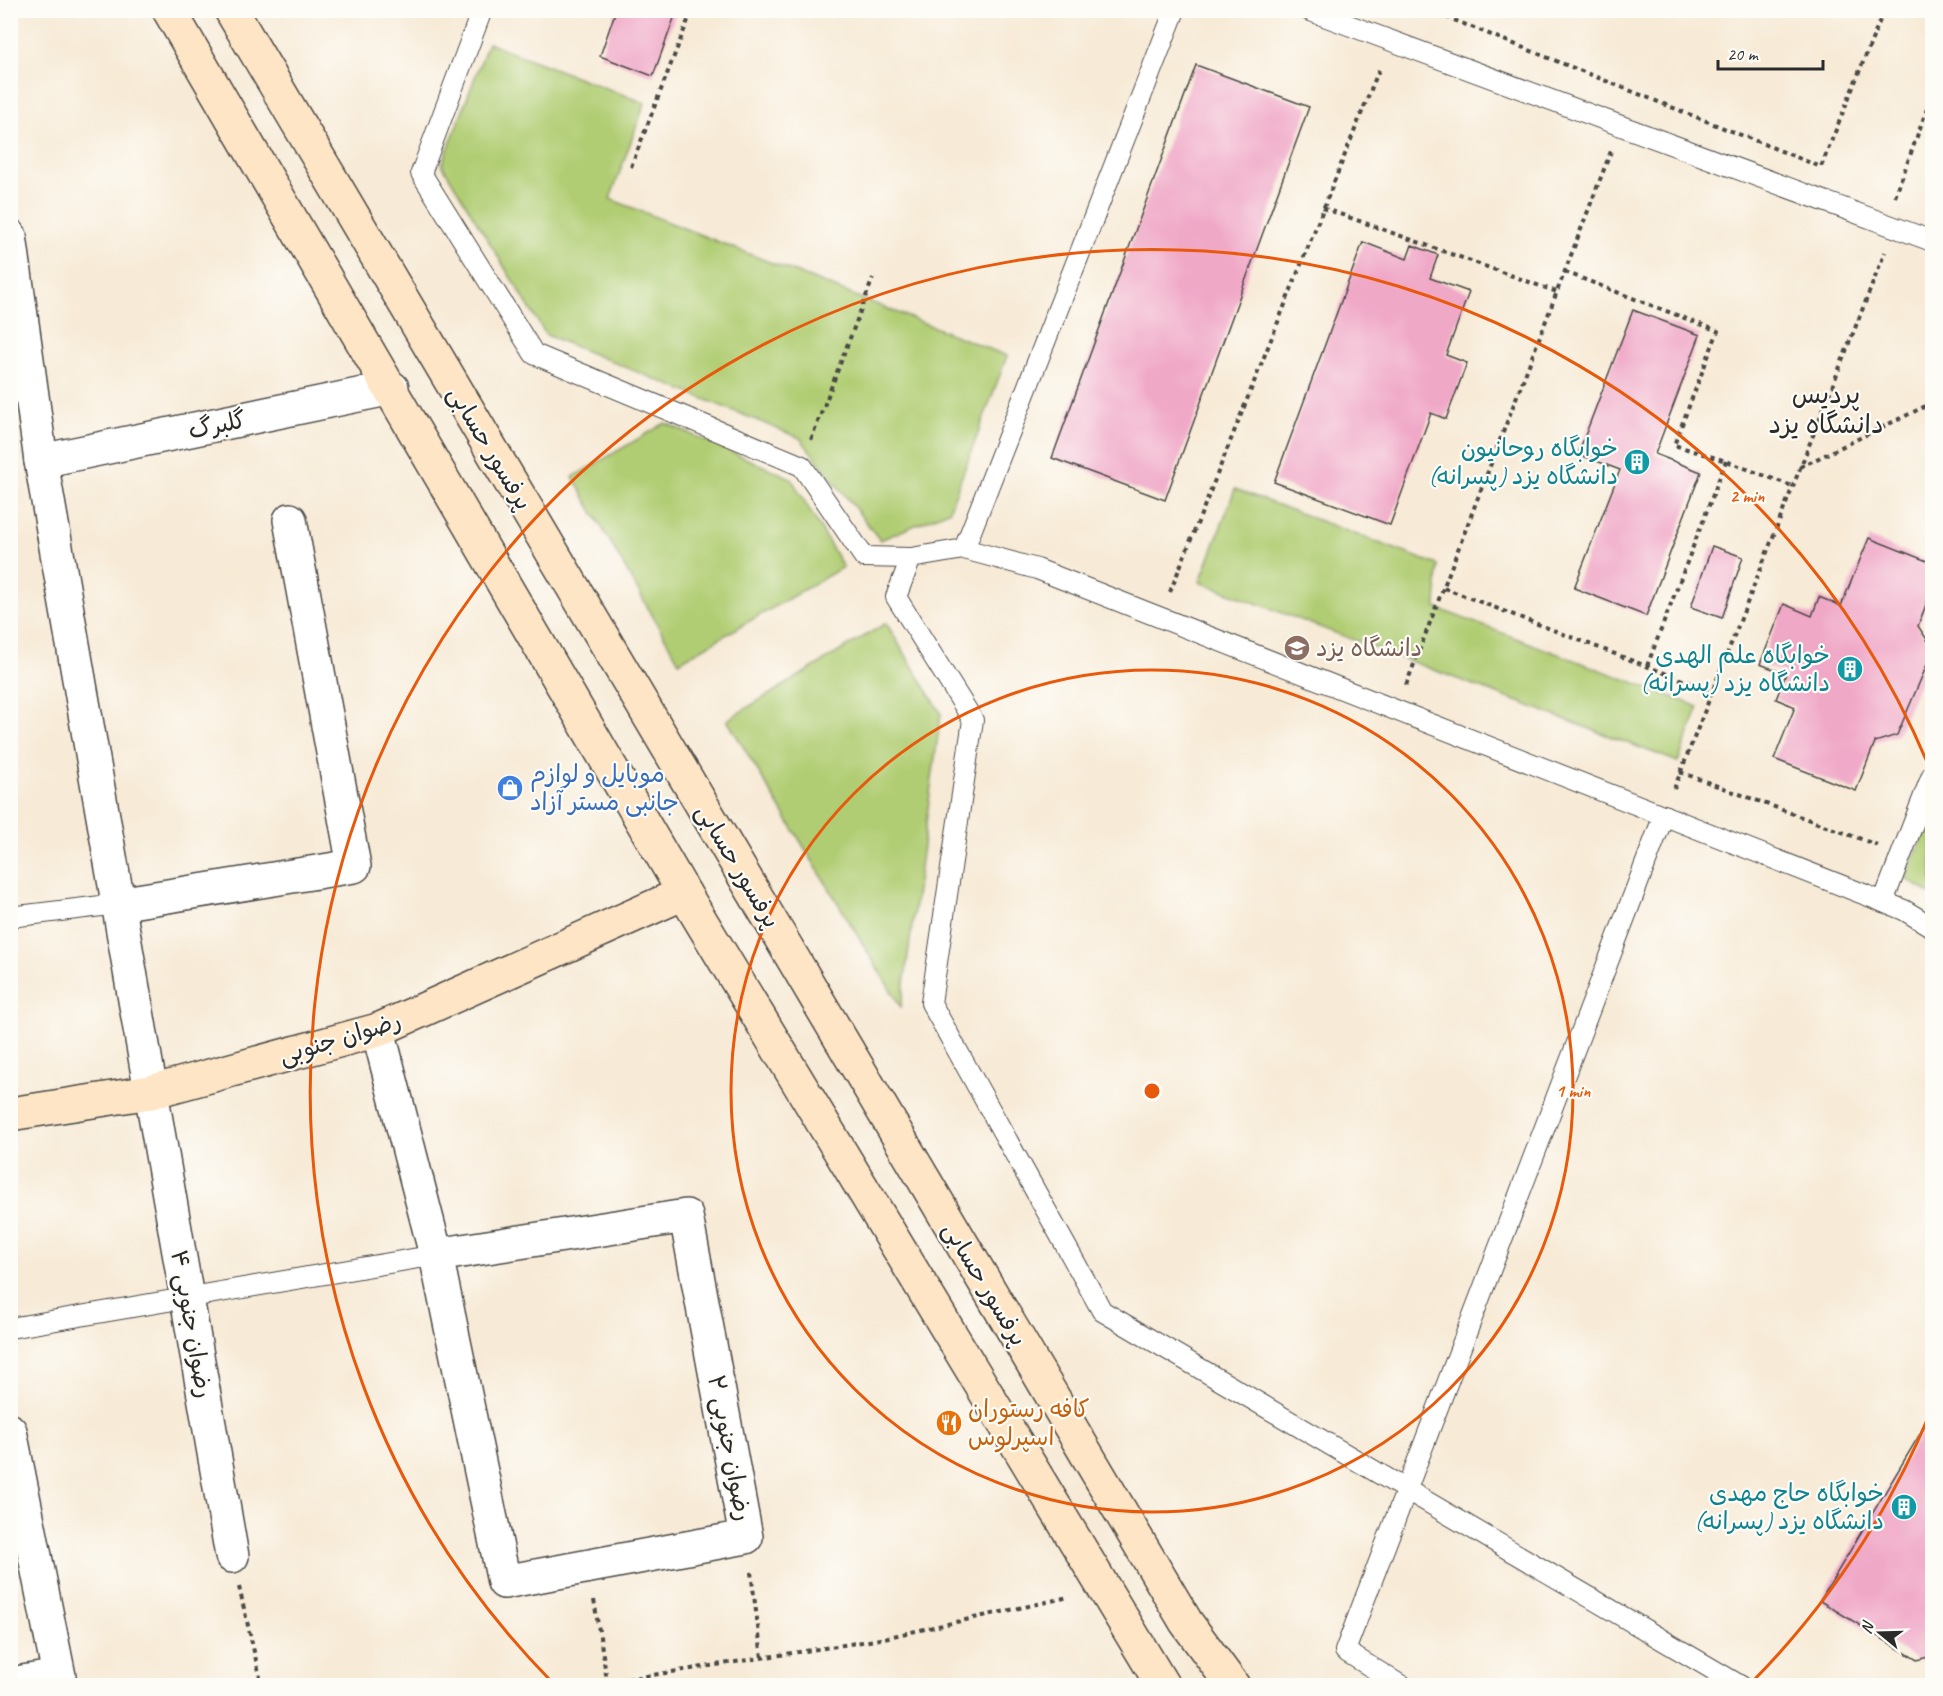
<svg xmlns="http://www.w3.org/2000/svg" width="1943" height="1696" viewBox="0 0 1943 1696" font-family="Caveat,'Playpen Sans Arabic',sans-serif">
  <rect width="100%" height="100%" fill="#fdfcf7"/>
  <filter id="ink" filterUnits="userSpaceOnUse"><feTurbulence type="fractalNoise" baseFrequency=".0167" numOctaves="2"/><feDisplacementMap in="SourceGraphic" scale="12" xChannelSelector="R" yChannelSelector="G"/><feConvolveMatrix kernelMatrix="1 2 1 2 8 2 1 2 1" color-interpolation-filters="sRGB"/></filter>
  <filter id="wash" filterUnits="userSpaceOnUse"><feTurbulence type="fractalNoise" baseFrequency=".008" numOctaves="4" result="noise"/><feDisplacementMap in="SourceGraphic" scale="24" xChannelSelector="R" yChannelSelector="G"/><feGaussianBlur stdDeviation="1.35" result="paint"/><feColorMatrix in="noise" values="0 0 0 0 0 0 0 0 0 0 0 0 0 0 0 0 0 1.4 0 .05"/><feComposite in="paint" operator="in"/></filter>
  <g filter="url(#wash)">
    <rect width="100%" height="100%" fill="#f7ead6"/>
    <g fill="#b1cd73" stroke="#6e7c4f" stroke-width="1.5">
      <path d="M488 43 645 103 610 199 1007 356 949 511 880 540 800 438 546 335 442 165Z"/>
      <path d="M665 423 791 478 843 567 679 662 573 477Z"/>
      <path d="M1235 489 1438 565 1436 608 1699 707 1678 762 1200 582Z"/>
      <path d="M886 623 941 713 901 1007 727 720Z"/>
      <path d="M1932 813V895L1906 879Z"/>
    </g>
    <g id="blocks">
      <g fill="#f0a8c7">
        <path d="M616 10H677L653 76 600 56Z"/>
        <path d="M1196 65 1309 107 1165 500 1052 458Z"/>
        <path d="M1363 242 1407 259 1412 245 1438 255 1430 278 1469 292 1446 355 1467 363 1446 419 1431 413 1390 525 1274 482Z"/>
        <path d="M1633 310 1700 335 1655 454 1701 472 1646 616 1574 588 1620 470 1578 454Z"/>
        <path d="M1869 538 1932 563V589L1918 626 1932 647V653L1897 735 1875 742 1856 791 1774 759 1795 707 1776 699 1786 674 1760 664 1784 604 1812 616 1819 597 1841 606Z"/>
        <path d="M1712 546 1743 557 1722 618 1691 607Z"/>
        <path d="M1932 1414V1656L1917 1660 1820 1601Z"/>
      </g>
    </g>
  </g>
  <g filter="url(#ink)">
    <use href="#blocks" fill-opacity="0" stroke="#4a4845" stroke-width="1.5"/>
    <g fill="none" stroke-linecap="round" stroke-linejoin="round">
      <defs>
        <g id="lane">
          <path d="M482 10 421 173 534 354 802 466 864 557 911 558"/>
          <path d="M1308 10 1932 241"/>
          <path d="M964 549 1175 10"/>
          <path d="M1883 902 1932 775"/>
          <path d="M10 917 118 904"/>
          <path d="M10 1328 436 1255"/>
          <path d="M1402 1686 1345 1651 1664 815"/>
          <path d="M1741 1686 1102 1311 931 1003 973 720 896 597 911 558 964 549 1037 569 1904 910 1932 927"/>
        </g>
        <g id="street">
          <path d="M10 236 41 461 232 1556"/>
          <path d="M41 461 392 388"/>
          <path d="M118 904 354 866 290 520"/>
          <path d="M378 1030 436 1255 504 1582 746 1537 686 1216 436 1255"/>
          <path d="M10 1431 59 1676 10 1684"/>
        </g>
        <g id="secondary">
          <path d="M169 10 684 893 1163 1686"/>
          <path d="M231 10 1186 1622 1233 1686"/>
          <path d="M10 1114 151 1092 378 1030 684 893"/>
        </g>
      </defs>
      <use href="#lane" stroke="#4a4845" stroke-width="22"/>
      <use href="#street" stroke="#4a4845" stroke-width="36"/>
      <use href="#secondary" stroke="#4a4845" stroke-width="36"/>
      <g stroke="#4a4845" stroke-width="4" stroke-dasharray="4.5 4.5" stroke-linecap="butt">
        <path d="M1429 10 1821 167 1884 10"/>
        <path d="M631 167 692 10"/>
        <path d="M1895 197 1932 95"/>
        <path d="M1323 208 1557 292"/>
        <path d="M1565 272 1718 331 1674 445 1726 461 1792 486"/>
        <path d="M811 440 873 278"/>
        <path d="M1800 467 1932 403"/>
        <path d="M1444 588 1711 691"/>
        <path d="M1170 592 1380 67"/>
        <path d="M1647 666 1726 461"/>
        <path d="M1406 685 1611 151"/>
        <path d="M1680 772 1877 845"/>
        <path d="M1674 789 1885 252"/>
        <path d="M1925 871 1932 876"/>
        <path d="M751 1572 762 1658"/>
        <path d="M239 1587 262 1686"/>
        <path d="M594 1600 608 1686"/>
        <path d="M1926 1684 1932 1680"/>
        <path d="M583 1686 875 1640 1069 1597"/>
      </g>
      <use href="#lane" stroke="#fff" stroke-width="20"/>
      <use href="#street" stroke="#fff" stroke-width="33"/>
      <use href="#secondary" stroke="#fee5c5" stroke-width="33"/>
    </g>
  </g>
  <g fill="none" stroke="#e8590c" stroke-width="3">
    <circle cx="1152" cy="1091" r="421"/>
    <path d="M1930 1413A842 842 0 0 1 1753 1681M551 1681A842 842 0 1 1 1930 769"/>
  </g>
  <defs>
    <symbol id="building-disc" viewBox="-11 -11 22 22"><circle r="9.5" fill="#0f9aa8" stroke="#fdfcf7"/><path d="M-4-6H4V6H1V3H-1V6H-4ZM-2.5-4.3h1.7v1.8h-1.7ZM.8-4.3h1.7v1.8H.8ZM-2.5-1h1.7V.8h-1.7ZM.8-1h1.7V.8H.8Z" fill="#fff"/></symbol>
    <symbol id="university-disc" viewBox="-11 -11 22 22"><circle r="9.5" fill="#8d6e63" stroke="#fdfcf7"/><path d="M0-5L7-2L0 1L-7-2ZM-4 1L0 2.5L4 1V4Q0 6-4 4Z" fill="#fff"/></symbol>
    <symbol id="shop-disc" viewBox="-11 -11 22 22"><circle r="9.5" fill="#3f7fe0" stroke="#fdfcf7"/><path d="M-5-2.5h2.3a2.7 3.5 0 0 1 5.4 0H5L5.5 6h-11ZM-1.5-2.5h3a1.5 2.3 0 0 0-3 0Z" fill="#fff"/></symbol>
    <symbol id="restaurant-disc" viewBox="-11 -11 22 22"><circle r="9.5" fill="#e8710a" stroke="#fdfcf7"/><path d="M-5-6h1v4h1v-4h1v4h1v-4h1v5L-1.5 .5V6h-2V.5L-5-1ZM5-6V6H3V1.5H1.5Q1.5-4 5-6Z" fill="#fff"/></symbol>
  </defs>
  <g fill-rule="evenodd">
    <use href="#building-disc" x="1622" y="447" width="30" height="30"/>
    <use href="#university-disc" x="1282" y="633" width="30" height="30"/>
    <use href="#building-disc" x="1835" y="654" width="30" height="30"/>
    <use href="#shop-disc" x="495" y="773" width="30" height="30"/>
    <use href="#restaurant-disc" x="934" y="1408" width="30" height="30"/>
    <use href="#building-disc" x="1889" y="1492" width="30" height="30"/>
  </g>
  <g text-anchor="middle" stroke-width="4.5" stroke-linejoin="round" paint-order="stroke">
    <g font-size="24" fill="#2b2b2b" stroke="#fdfcf7">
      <text transform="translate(217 425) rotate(-12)" y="8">گلبرگ</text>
      <text transform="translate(490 448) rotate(59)" y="8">پرفسور حسابی</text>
      <text transform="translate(738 866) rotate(59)" y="8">پرفسور حسابی</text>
      <text transform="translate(340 1038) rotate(-17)" y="8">رضوان جنوبی</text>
      <text transform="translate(985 1284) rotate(59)" y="8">پرفسور حسابی</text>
      <text transform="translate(192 1324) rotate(80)" y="8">رضوان جنوبی ۴</text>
      <text transform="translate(730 1448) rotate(79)" y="8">رضوان جنوبی ۲</text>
    </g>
    <g font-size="24" fill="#0d838f" stroke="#fdfcf7" text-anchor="end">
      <text x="1618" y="456">خوابگاه روحانیون<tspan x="1618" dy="28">(پسرانه) دانشگاه یزد</tspan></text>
      <text x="1830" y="663">خوابگاه علم الهدی<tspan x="1830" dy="28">(پسرانه) دانشگاه یزد</tspan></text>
      <text x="1884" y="1501">خوابگاه حاج مهدی<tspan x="1884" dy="28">(پسرانه) دانشگاه یزد</tspan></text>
    </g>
    <g font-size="24" fill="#785e54" stroke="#fdfcf7" text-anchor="start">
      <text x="1316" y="656">دانشگاه یزد</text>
    </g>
    <g font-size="24" fill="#366cbe" stroke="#fdfcf7" text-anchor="start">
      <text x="530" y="782">موبایل و لوازم<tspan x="530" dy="28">جانبی مستر آزاد</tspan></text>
    </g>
    <g font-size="24" fill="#c56008" stroke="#fdfcf7" text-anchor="start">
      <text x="968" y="1417">کافه رستوران<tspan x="968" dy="28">اسپرلوس</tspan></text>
    </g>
    <g font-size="26" fill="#2b2b2b" stroke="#fdfcf7">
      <text x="1826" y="403">پردیس<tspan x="1826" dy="30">دانشگاه یزد</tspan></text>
    </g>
  </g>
  <circle cx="1152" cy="1091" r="9" fill="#e8590c" stroke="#fdfcf7" stroke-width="3"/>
  <g font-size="18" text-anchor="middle" font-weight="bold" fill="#e8590c" stroke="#fdfcf7" stroke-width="4.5" stroke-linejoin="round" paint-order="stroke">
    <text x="1747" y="502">2 min</text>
    <text x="1573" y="1097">1 min</text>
  </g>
  <rect width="1943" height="1696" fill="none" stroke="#fdfcf7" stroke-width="36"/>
  <g transform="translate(1880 1633) rotate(289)" stroke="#fdfcf7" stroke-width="4.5" paint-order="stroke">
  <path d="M0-4.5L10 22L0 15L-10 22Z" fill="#2b2b2b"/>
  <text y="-9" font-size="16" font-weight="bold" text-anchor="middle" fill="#2b2b2b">N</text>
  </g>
  <path d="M1718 60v9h105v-9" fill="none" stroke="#2b2b2b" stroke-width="3"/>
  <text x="1727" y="60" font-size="18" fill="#2b2b2b" stroke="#fdfcf7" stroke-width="4.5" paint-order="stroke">20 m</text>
</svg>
